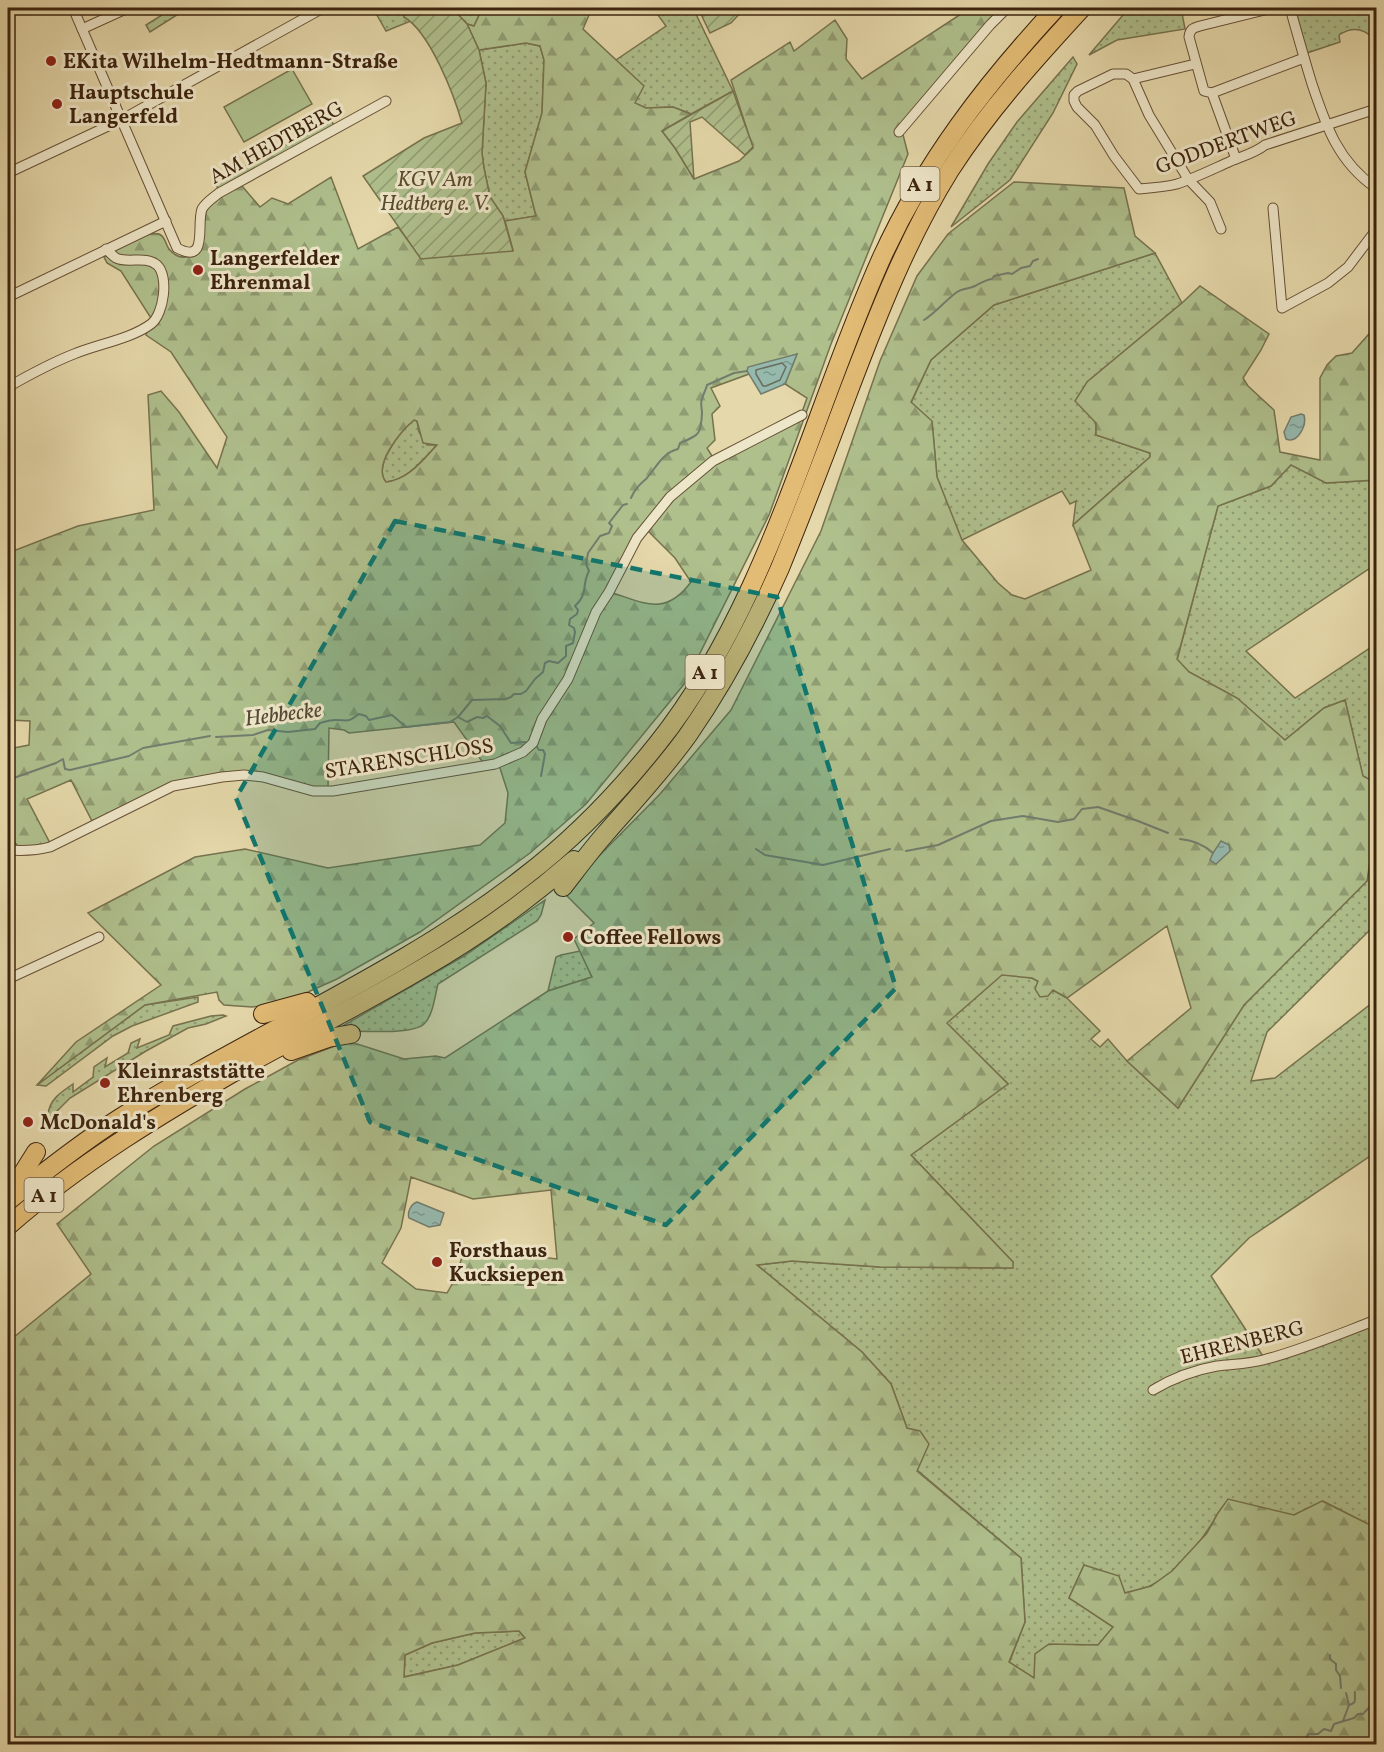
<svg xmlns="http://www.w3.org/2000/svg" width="1384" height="1752" viewBox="0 0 1384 1752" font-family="Vollkorn,serif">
  <defs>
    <pattern id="grass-dots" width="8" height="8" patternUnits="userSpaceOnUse" patternTransform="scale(1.5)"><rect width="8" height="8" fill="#afc08d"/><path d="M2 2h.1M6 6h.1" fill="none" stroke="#909c72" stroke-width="1.8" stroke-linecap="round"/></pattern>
    <pattern id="forest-firs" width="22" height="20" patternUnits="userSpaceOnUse" patternTransform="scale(1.5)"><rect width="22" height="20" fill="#afc08d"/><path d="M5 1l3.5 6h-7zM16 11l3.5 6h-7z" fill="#909c72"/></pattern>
    <pattern id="garden-furrows" width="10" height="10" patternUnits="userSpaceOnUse" patternTransform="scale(1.5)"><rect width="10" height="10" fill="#afc08d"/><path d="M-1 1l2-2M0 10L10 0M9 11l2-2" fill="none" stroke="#909c72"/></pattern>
    <pattern id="water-ripples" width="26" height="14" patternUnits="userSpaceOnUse" patternTransform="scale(1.5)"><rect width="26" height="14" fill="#96b9ae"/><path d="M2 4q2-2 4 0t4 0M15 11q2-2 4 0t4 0" fill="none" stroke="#7c968c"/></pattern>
  </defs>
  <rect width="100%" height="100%" fill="#e5d8aa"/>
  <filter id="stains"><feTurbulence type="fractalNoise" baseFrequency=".00333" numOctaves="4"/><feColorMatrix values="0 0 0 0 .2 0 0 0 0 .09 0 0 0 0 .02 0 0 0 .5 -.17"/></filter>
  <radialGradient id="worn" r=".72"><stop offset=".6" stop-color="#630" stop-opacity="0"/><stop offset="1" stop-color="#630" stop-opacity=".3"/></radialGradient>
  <g fill="url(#grass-dots)" stroke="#76724e" stroke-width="1.5">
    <path d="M161 8H188L150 32 146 25 162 15 158 9Z"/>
    <path d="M373 8H403L404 17 411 21 386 31Z"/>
    <path d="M452 8H479L482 9 474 26 467 24Z"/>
    <path d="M653 8H693L733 91 691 114 673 107 646 108 634 103 616 60 666 26Z"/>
    <path d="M1129 8H1181L1185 29 1117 40 1089 55Z"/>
    <path d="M1295 8H1376V37L1373 38C1363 28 1351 27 1339 35L1340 42 1307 53Z"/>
    <path d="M526 43 540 46 544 60 542 113 525 172 536 216 505 221 503 216 490 197 484 168 482 153 486 83 479 50Z"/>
    <path d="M1073 57 1077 64 1053 113 1010 180 951 227 988 164 1017 122Z"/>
    <path d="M1155 253 1182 303 1087 382 1096 424V435L1150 453V457L1073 525 1076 501 1070 504 1062 491 960 541 937 477 932 422 911 403 931 360 994 305Z"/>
    <path d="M414 420 417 421 419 432 427 445H437C422 460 409 479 386 482 372 466 401 431 414 420Z"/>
    <path d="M1291 464 1326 483 1376 480V564L1246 651 1295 698 1376 644V783L1363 777 1345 700 1324 708 1285 740 1237 698 1189 672 1177 660 1218 506 1271 486Z"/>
    <path d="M1376 833V924L1267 1032 1251 1081 1275 1078 1376 1000V1152L1249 1238 1211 1276 1266 1361 1376 1324V1528L1323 1501 1294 1515 1218 1513C1204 1539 1179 1571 1152 1585 1144 1590 1133 1591 1125 1593L1084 1565 1069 1598 1114 1626 1099 1645H1049L1034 1679 1009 1663 1025 1622 1021 1558 917 1470 907 1428 891 1384 862 1352 757 1265 792 1261 880 1267 1012 1268 1013 1262 911 1155 1008 1084 946 1023 1002 974 1032 978 1067 998 1100 1031 1091 1039 1100 1047 1108 1039 1127 1061 1178 1108 1244 1005 1367 881 1373 841Z"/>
    <path d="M545 900 541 915 537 921 438 984C435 995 433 1016 424 1024 411 1036 354 1030 334 1031L464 956Z"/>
    <path d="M580 951 592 977 548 991 556 957 561 955Z"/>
    <path d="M198 997V1002L132 1026 113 1036 46 1086 37 1085 145 1005Z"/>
    <path d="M223 1015 226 1016 206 1024 188 1028 146 1051 70 1098 51 1117 48 1115C49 1100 61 1092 73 1084V1092L93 1077 94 1067 107 1058 105 1067 128 1053 131 1043 140 1039 137 1048 169 1035 173 1026 211 1016Z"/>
    <path d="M519 1631 525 1638 458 1665 404 1677 405 1655 432 1643 475 1633Z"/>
  </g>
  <g fill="url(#forest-firs)" stroke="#76724e" stroke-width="1.5" fill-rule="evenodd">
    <path d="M532 8H592L583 29 644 86 635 103 646 108 673 107 691 114 662 131 675 148 694 179 739 161 753 148 731 80 790 42 794 51 835 20 847 39 846 59 862 79 970 8H1001L901 127 908 154 831 344 769 515 685 683 586 804 530 853 420 932 337 979 299 996 270 1005 252 1007 224 1005 219 1000 217 992 145 1005 37 1085 76 1042 161 985 88 913 195 857 245 849 328 868 480 845 505 823 508 793 499 765 484 764 454 722 349 733 344 730 329 728 328 788 314 787 270 775 207 776 92 821 71 780 27 799 50 843 41 846H18L9 836 8 830V749L29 745 30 721 8 720V553L78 526 154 510 148 395 161 391 179 412 217 468 227 437 171 352 146 335 151 318 121 271 107 263 104 257C115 250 147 230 159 234 166 237 165 244 169 249 178 260 188 259 198 251L203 215 210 203 222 196 215 183 323 122 320 113 327 110 334 126 239 180 242 186 260 207 272 198 288 204 331 177 358 249 398 227 421 258 513 250 505 221 536 216 525 172 542 113 544 60 540 46 526 43 479 50 467 24 474 26 482 9 491 12 504 9 519 13ZM797 354 785 384 807 398 801 415 715 461 707 448 715 440 712 414 720 406 711 388 749 374 747 371ZM414 420 417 421 423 443 437 445C422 461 408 480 386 482 372 465 401 431 414 420ZM645 528 675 558 691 582C665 617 645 603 610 592Z"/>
    <path d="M1014 182 1124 188 1135 236 1155 253 994 305 931 360 911 402 932 421 937 477 962 540 998 583 1012 595 1025 599 1091 570 1073 525 1150 457V453L1096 435V423L1075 401 1087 382 1182 303 1200 286 1269 334 1261 350 1243 378 1248 386 1274 410 1280 452 1320 460V378L1327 365 1336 356 1352 353 1376 326V480L1326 483 1291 465 1271 486 1218 506 1177 659 1189 672 1237 698 1285 740 1324 708 1345 700 1363 776 1376 783V833L1373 841 1367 881 1244 1005 1178 1108 1127 1061 1191 1008 1167 926 1067 998 1053 990 1048 996 1040 997 1035 989 1038 981 1032 978 1002 975 947 1023 1008 1084 911 1155 1013 1262V1268L880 1267 792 1261 757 1265 862 1352 891 1384 907 1428 920 1431 929 1444 917 1471 1021 1558 1025 1622 1009 1662 1034 1678 1035 1654 1049 1644 1098 1645 1113 1627 1069 1598 1084 1565 1119 1576 1125 1593 1151 1586 1172 1571 1207 1533 1218 1513 1228 1499 1294 1515 1322 1501 1376 1528V1744H8V1342L91 1274 57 1224 154 1146 245 1089 298 1060 348 1041 404 1059 436 1056 445 1058 548 991 592 977 574 939 594 923 565 894 595 860 660 794 731 710 821 531 880 361 917 276 948 234ZM411 1177 473 1199 551 1190 557 1259 465 1248 455 1279 447 1293 416 1289 382 1263 401 1228ZM519 1631 525 1638 458 1665 404 1677 405 1655 432 1643 475 1633Z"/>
  </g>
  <g fill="url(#garden-furrows)" stroke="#76724e" stroke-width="1.5">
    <path d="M403 8H452L467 24 479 50 486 83 482 153 484 168 490 197 503 216 513 251 421 259 363 176 424 138 462 123C454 95 430 32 404 17Z"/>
    <path d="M698 8H745L731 23 710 33Z"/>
    <path d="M733 91 753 147 745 155 702 117 690 122 694 179 675 148 662 131Z"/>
  </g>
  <path fill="#afc08d" stroke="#76724e" stroke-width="1.5" d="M292 69 312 104 244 142 224 107Z"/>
  <g fill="url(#water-ripples)" stroke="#727d6e" stroke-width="1.5">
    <path d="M797 354 785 384 761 394 747 371 748 367Z"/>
    <path d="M1301 414 1304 415C1307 425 1298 444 1286 439L1284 432 1291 417Z"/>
    <path d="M1221 841 1229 845 1230 851 1216 864 1210 860 1213 853Z"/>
    <path d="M417 1202 444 1213 440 1225 429 1227 409 1218C407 1212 411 1204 417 1202Z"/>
  </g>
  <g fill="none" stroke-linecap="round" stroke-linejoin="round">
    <path stroke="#6a6e5e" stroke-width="1.5" d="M782 363 786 367 780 380 766 386H763L756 374V370Z"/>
    <g stroke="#727d6e" stroke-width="2">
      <path d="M924 320C934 314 946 300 957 292 962 288 969 289 975 286 981 283 985 280 992 279L994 276 1008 273 1012 274 1021 268 1030 266 1033 261 1038 259"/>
      <path d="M631 498C635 489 639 485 646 479 656 468 662 453 678 449L680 443C699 435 701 435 702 413 702 408 700 403 702 399 703 394 706 390 707 385L734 373 747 371"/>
      <path d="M458 717 467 722 477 717 483 718 487 716 500 726 511 743 525 742"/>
      <path d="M216 737 253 735 268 730 288 732 315 729 320 723C324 722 330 720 335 720 349 720 347 723 359 714L366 716 369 720 392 715 406 727 450 722 458 717 472 700 506 699 511 697 514 694H521L526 691 535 679 543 672 545 663 549 661 558 663 566 656V646L573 643 575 632 574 628 569 625 570 619 577 614 578 610 575 606C589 593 581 586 589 571L586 564 588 553 600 536 609 533 612 526 609 523 623 505 627 504"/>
      <path d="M537 747 539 750H543L545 754 541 776"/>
      <path d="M8 780 56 763 63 759 65 769 70 770 129 756 143 748 210 736"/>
      <path d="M1180 839C1193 840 1203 844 1213 853"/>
      <path d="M756 849 765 855 823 865 890 849"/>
      <path d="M906 851 938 845 991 821 1023 816 1058 822 1074 819 1082 809 1098 807 1138 821 1168 833"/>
      <path d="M1330 1655V1659L1336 1664V1670L1340 1676 1341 1688"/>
      <path d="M1349 1705C1358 1703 1354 1698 1355 1692"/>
      <path d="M1343 1721 1349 1705 1346 1693"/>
      <path d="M1293 1744 1301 1743 1309 1734H1318L1324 1729 1331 1731 1334 1724 1354 1718 1358 1714H1363C1367 1709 1372 1705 1376 1700"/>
    </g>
    <defs>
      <g id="minor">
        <path d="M73 8 177 248C209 265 196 225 202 209 206 202 213 198 219 193L386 101"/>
        <path d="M1290 8C1297 33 1304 58 1312 84 1326 126 1338 162 1376 188"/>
        <path d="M82 29 128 8"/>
        <path d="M1133 79 1195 64"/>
        <path d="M1212 93 1304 58"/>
        <path d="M899 132 990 25 1007 8"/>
        <path d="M1236 159 1212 93 1204 91 1189 37C1190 29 1193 28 1200 26L1272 8"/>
        <path d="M8 173 121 120 323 8"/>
        <path d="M1273 208 1282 308 1328 283 1348 267 1376 230"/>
        <path d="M1221 229 1210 202 1188 179 1149 115 1133 79 1126 74H1113L1078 91 1074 95V101L1077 107 1095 125 1114 156 1139 189C1152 188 1165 187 1177 184 1195 178 1213 169 1231 161 1243 156 1255 153 1265 145L1376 109"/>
        <path d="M8 297 166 221"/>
        <path d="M8 387C29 375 51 363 74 354 98 344 131 339 151 324 164 314 169 276 157 265 145 255 129 264 116 258 113 256 109 252 106 249"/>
        <path d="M8 850C23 851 35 851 50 847L173 786 222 777 244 775 263 777 313 791H333L495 764 523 752 533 743 542 719 568 679 596 612 609 592 637 538 670 497 713 461 802 415"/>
        <path d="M8 979 99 937"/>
        <path d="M1153 1390C1173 1378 1194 1370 1217 1366 1233 1364 1248 1364 1263 1360 1302 1350 1339 1334 1376 1320"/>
      </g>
      <g id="motorway">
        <path d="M563 887C577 869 591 850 606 833 634 801 663 770 688 735 724 683 754 627 780 568 804 509 827 449 849 390 878 314 907 239 950 170 988 111 1035 59 1082 8"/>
        <path d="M263 1014 307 1002"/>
        <path d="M291 1051 328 1038 351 1034"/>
        <path d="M8 1189 21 1176 36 1152"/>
        <path d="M8 1201C44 1172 81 1143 120 1118 253 1034 400 974 524 877 575 838 619 792 658 743 769 603 810 417 882 257 926 161 985 85 1056 8"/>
        <path d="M8 1226C81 1162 164 1112 248 1064 306 1032 366 1002 423 968 477 937 527 901 574 860"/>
      </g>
    </defs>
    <use href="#minor" stroke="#675136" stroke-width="11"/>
    <use href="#motorway" stroke="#3d240f" stroke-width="20"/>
    <use href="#minor" stroke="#eee6c8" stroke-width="9"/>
    <use href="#motorway" stroke="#e2bc75" stroke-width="18"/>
  </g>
  <path fill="#0f766e" fill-opacity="0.2" stroke="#0f766e" stroke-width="4.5" stroke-dasharray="12 8" stroke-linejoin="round" d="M395 521 777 597 896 988 666 1225 370 1122 236 798Z"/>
  <g fill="#8f2418" stroke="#eee6c8" stroke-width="2">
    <circle cx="51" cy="61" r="6"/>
    <circle cx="57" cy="104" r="6"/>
    <circle cx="198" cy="270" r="6"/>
    <circle cx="568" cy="937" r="6"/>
    <circle cx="105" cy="1083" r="6"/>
    <circle cx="28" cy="1122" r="6"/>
    <circle cx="437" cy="1262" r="6"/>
  </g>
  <g text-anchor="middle" stroke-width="6" stroke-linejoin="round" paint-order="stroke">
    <g fill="#eee6c8" stroke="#725e46" stroke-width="1.5">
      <rect x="900.5" y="167" width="39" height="34" rx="4.5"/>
      <rect x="685.5" y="655" width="39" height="34" rx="4.5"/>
      <rect x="24.5" y="1178" width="39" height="34" rx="4.5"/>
    </g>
    <g font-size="20" font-weight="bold" fill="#3d240f">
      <text x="920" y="191">A 1</text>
      <text x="705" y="679">A 1</text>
      <text x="44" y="1202">A 1</text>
    </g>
    <g font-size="21" font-weight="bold" fill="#3d240f" stroke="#eee6c8" text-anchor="start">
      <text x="63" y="68">EKita Wilhelm-Hedtmann-Straße</text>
      <text x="69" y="99">Hauptschule<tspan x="69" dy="24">Langerfeld</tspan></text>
      <text x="210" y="265">Langerfelder<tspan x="210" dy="24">Ehrenmal</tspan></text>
      <text x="580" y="944">Coffee Fellows</text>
      <text x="117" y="1078">Kleinraststätte<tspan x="117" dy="24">Ehrenberg</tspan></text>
      <text x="40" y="1129">McDonald's</text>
      <text x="449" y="1257">Forsthaus<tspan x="449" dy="24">Kucksiepen</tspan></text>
    </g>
    <g font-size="21" fill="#3d240f" stroke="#eee6c8">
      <text transform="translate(276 142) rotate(-29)" y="7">AM HEDTBERG</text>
      <text transform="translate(1226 142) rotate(-20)" y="7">GODDERTWEG</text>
      <text transform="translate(409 758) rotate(-9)" y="7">STARENSCHLOSS</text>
      <text transform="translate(1242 1342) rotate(-14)" y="7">EHRENBERG</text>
    </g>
    <g font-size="21" font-style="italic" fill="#5a4b2e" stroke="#eee6c8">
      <text x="435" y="186">KGV Am<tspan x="435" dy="24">Hedtberg e. V.</tspan></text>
    </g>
    <g font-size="22" font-style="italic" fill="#534937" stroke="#eee6c8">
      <text transform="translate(283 713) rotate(-7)" y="8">Hebbecke</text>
    </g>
  </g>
  <rect width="1384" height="1752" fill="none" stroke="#e5d8aa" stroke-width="30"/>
  <rect x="9" y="9" width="1366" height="1734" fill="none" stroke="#3d240f" stroke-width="3"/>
  <rect x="15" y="15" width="1354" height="1722" fill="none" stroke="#3d240f" stroke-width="1.5"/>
  <rect width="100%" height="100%" filter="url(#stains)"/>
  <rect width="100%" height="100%" fill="url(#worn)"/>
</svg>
